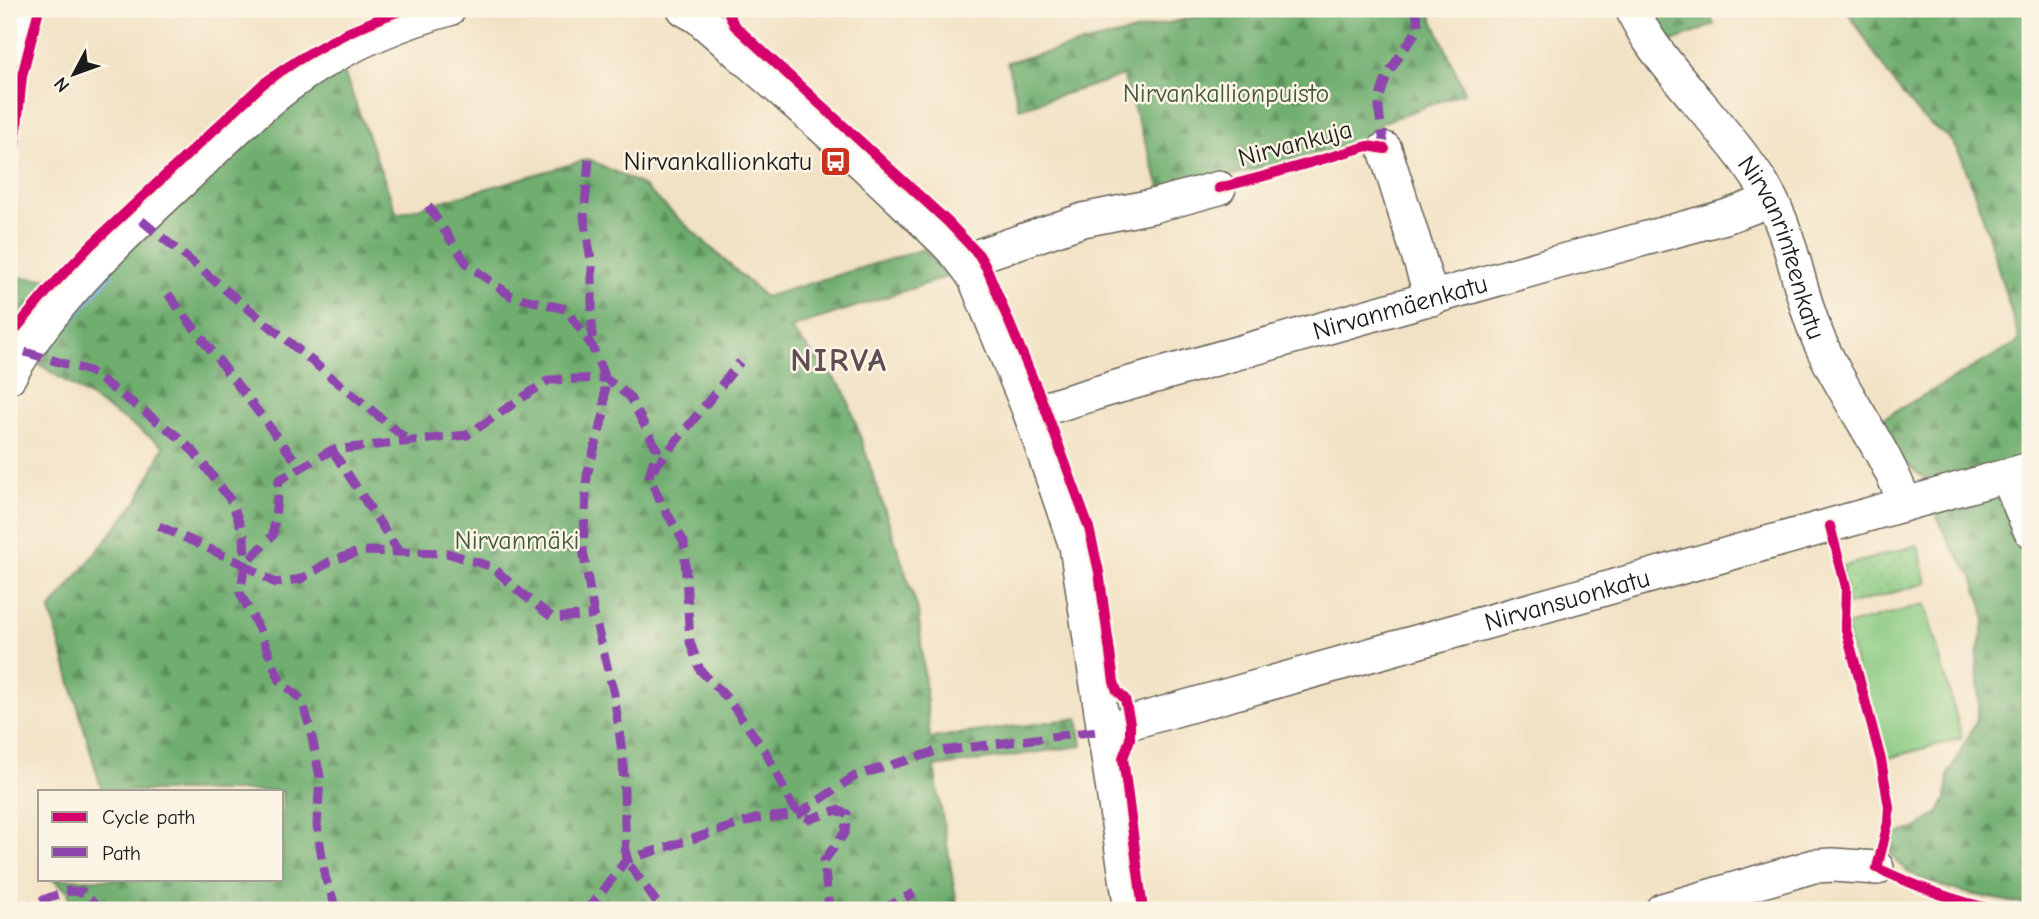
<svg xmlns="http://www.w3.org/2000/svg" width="2039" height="919" viewBox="0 0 2039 919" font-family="'Comic Neue',sans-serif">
  <defs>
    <pattern id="forest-firs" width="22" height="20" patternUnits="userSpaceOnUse" patternTransform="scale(1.75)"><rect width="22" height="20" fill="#6fae6f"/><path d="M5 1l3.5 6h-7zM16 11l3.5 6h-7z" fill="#5a8d5a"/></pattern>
    <pattern id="park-dots" width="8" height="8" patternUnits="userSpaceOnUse" patternTransform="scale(1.75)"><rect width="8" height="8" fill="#8aca81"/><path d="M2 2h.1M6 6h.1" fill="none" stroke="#76ad6f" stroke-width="1.8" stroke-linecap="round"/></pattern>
  </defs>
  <rect width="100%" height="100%" fill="#fcf5e5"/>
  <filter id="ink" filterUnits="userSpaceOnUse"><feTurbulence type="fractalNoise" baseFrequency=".0143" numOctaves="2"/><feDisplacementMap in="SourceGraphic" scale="14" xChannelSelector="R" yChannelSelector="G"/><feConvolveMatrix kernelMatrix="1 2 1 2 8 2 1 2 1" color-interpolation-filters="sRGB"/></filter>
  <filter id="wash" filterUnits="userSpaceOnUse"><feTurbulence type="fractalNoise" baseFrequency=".00686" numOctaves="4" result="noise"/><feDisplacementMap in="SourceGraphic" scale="28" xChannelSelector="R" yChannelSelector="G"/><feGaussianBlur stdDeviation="1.57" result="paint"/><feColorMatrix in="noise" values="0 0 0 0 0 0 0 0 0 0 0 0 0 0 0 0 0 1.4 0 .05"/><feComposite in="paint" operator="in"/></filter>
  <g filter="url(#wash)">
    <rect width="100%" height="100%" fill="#f2e2c5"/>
    <g fill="url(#forest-firs)" stroke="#466546" stroke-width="2">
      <path d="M1227 9H1428L1465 92 1381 123 1358 143 1162 193 1123 76 1019 108 1007 62Z"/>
      <path d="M1644 9H1708L1714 25 1663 45Z"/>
      <path d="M1846 9H2030V459L1932 482C1906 470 1891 444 1876 422L2018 342 2019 339 1982 214 1962 158 1949 138 1921 117 1893 82Z"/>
      <path d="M342 67 397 214 589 159 642 185 765 297 924 249 947 277 790 328 845 391 918 610 930 738 1078 718 1082 746 934 767 958 910H72L68 891 52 879H282V791H102L50 610 138 500 164 446 39 364 135 240 290 97Z"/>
      <path d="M9 277 50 279 17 321 13 322 9 317Z"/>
      <path d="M2030 483V905C1998 900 1923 888 1900 865 1896 862 1893 856 1890 852L1892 839 1900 833 1918 828 1938 813 1946 799 1948 775 1976 722 1979 706 1977 655 1985 621 1983 607 1973 578 1950 544 1934 510Z"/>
    </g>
    <path fill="url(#park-dots)" stroke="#53734e" stroke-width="2" d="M1918 545 1927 583 1845 606 1846 587 1841 567Z"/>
    <path fill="#8aca81" stroke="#53734e" stroke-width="2" d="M1925 604 1962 738 1881 760 1845 626Z"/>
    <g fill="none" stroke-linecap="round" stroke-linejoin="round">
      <path stroke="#7aace6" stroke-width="7" d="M48 347 110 273"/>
    </g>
  </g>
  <g filter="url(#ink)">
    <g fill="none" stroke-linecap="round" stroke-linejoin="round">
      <defs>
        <g id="minor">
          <path d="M684 9 698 17C768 79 839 139 906 204 930 228 957 250 975 279L1030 413 1076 546 1131 910"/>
          <path id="s1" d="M1632 9C1644 36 1661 57 1679 79 1708 115 1741 150 1765 189 1795 238 1798 297 1823 349 1848 402 1885 449 1905 504"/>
          <path d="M9 49 15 9"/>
          <path d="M1385 149 1432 299"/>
          <path d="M963 261 1083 220 1153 206 1219 188"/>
          <path d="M9 377C53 300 120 239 184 179 226 139 268 96 318 65 359 40 403 22 449 9"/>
          <path id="s2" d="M1030 413 1113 388 1555 263 1725 217 1771 200"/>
          <path d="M2007 476 2030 530"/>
          <path id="s3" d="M1104 730 2030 469"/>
          <path d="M1662 910 1814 866 1833 865 1877 868"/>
        </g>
      </defs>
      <use href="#minor" stroke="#676157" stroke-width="36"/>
      <use href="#minor" stroke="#fff" stroke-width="33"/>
      <g stroke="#8e44ad" stroke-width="9" stroke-dasharray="18 9" stroke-linecap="butt">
        <path d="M1385 149C1383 135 1379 119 1379 105 1381 76 1405 50 1419 27L1415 9"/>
        <path d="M589 159 584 217 592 266V346"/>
        <path d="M428 206 467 264 511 296 566 309 592 346 605 378 604 414 587 475 583 550 594 615 614 694 623 759 626 860 662 910"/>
        <path d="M141 220 410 442"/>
        <path d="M168 294 301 468"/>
        <path d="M25 352 89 371 176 435 195 453 232 502 244 536 245 565 275 583 301 579 329 562 361 551 447 553 493 567 516 589 553 618 594 615"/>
        <path d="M332 450 399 552"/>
        <path d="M653 470 740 362"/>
        <path d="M159 526 245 565"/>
        <path d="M593 904 633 910"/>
        <path d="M15 910 68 891 83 892 100 910"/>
        <path d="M337 910 325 877 317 825 320 777 310 728 302 700 280 681 259 629 240 593 245 565 273 535 279 480 332 450 467 435 549 380 605 378 629 396 657 449 649 476 661 503 684 542 690 642 700 670 728 699 767 754 789 800 799 814 810 819 837 810 847 814 845 832 824 861 829 910"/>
        <path d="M584 910 593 904 626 860 755 819 799 814 855 776 934 752 1104 730"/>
        <path d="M881 910 914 893"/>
      </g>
      <defs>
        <g id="cycleway">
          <path d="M727 9 734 25 948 222 979 255 987 269 1045 408 1089 528 1099 572 1114 682 1117 691 1125 699 1130 723V739L1123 758 1143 910"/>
          <path d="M1219 188 1261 177 1368 146 1385 149"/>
          <path d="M9 208 22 76 39 9"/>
          <path d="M9 337 50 288 91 245 263 84C306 52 354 27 405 9"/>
          <path d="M1830 526 1846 587 1845 626 1881 760 1889 807 1888 823 1877 868C1916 886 1955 902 1998 910"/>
        </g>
      </defs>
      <use href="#cycleway" stroke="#fcf5e5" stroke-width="15"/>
      <use href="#cycleway" stroke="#d6006c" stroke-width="10"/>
    </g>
  </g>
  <defs>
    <symbol id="bus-square" viewBox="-11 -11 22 22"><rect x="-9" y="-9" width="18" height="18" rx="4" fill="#c8321e" stroke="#fcf5e5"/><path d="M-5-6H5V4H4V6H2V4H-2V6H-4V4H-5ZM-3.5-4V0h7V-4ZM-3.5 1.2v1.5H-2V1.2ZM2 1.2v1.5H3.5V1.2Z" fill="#fff"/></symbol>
  </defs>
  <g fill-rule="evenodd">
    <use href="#bus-square" x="818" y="144" width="35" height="35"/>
  </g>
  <g text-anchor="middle" stroke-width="5" stroke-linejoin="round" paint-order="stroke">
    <g font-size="26" fill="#42593f" stroke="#fcf5e5">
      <text x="1226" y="102">Nirvankallionpuisto</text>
      <text x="517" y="549">Nirvanmäki</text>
    </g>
    <g font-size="26" fill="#1c1c1c" stroke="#fcf5e5">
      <text transform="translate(1295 143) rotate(-15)" y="9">Nirvankuja</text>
      <text dy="9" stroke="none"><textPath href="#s1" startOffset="285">Nirvanrinteenkatu</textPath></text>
      <text dy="9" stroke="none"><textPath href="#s2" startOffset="385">Nirvanmäenkatu</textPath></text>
      <text dy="9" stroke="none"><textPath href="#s3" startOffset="481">Nirvansuonkatu</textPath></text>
    </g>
    <g font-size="26" fill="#1c1c1c" stroke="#fcf5e5" text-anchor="end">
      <text x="812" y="170">Nirvankallionkatu</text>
    </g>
    <g font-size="33" font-weight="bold" letter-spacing="2" fill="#5f4d54" stroke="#fcf5e5">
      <text x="839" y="371">NIRVA</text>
    </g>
  </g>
  <rect width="2039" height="919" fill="none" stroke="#fcf5e5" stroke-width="35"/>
  <rect x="38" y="790" width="245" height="91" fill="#fcf5e5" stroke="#a29e95" stroke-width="2"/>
  <rect x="52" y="812" width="35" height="10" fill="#d6006c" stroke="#a29e95" stroke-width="2"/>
  <text x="102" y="824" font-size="21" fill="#1c1c1c">Cycle path</text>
  <rect x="52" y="847" width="35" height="10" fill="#8e44ad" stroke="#a29e95" stroke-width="2"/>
  <text x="102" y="860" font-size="21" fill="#1c1c1c">Path</text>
  <g transform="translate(74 74) rotate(229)" stroke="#fcf5e5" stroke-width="5" paint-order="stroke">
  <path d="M0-5L12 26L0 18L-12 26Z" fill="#1c1c1c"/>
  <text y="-10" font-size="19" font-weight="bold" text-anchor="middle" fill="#1c1c1c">N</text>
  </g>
</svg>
